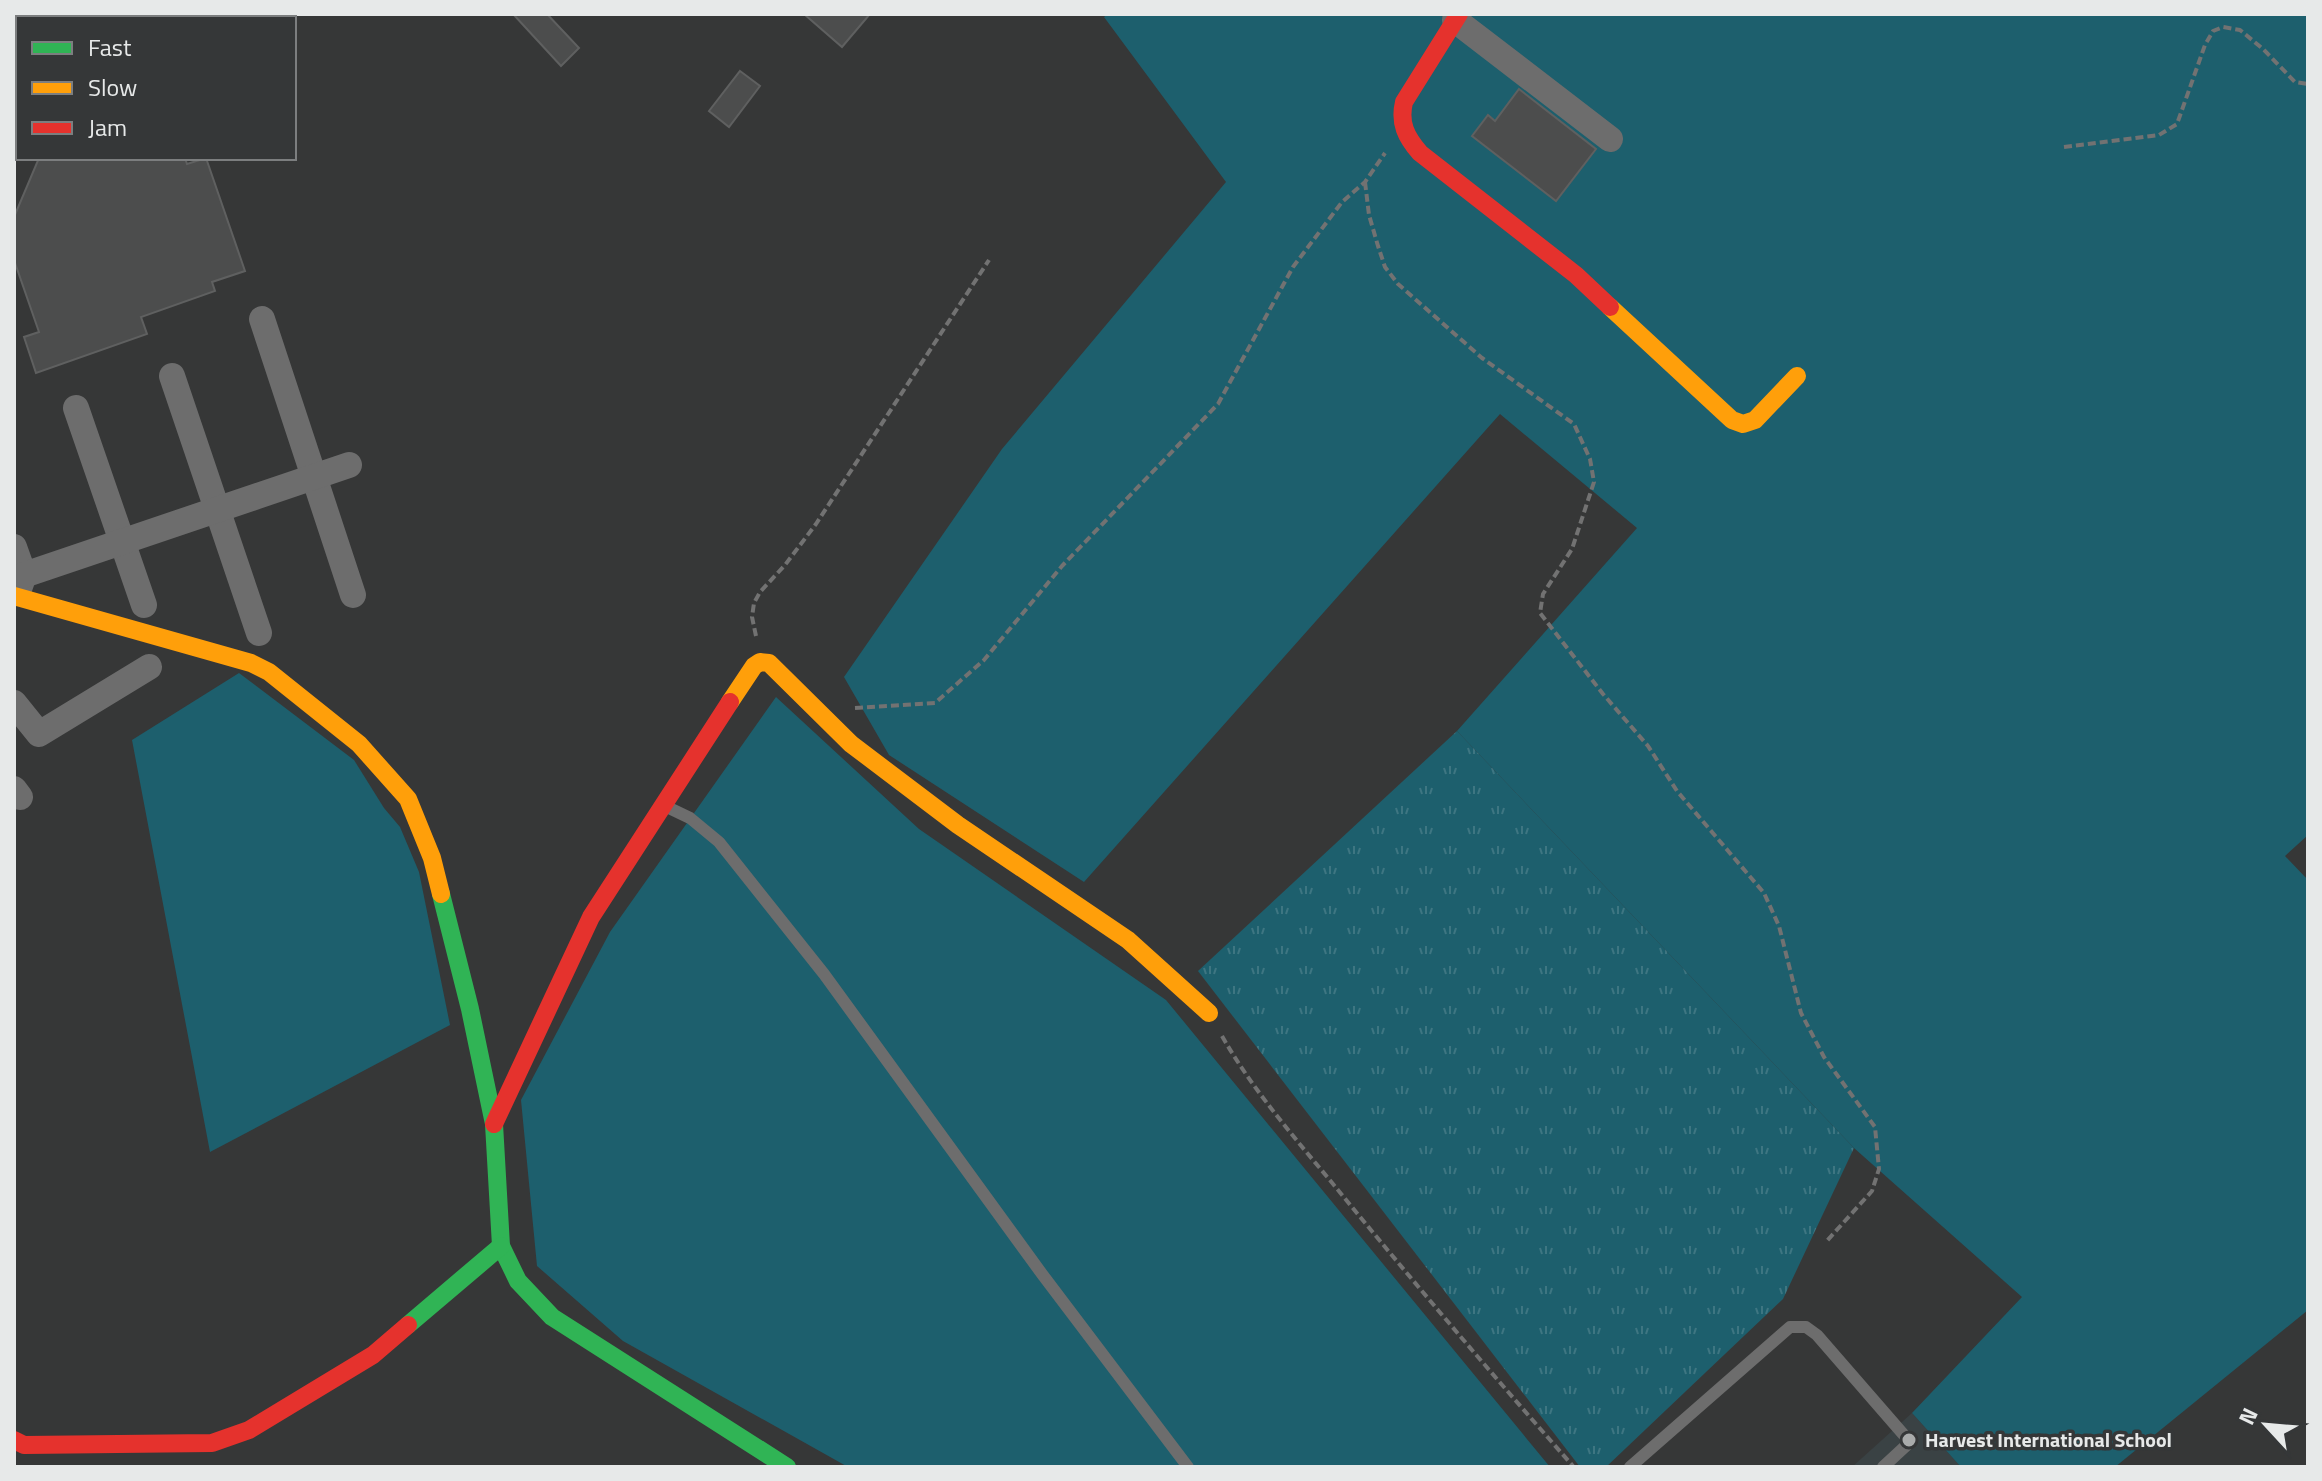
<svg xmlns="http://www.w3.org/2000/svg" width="2322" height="1481" viewBox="0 0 2322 1481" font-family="'Titillium Web',sans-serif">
  <defs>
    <pattern id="park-tufts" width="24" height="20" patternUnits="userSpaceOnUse" patternTransform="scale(2)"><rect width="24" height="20" fill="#1d5f6d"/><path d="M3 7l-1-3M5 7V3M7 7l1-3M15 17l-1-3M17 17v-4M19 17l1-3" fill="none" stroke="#3e7682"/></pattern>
  </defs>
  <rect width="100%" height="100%" fill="#363737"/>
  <path fill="#3a4244" d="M1912 1413 1961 1467H1852Z"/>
  <g fill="#1d5f6d">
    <path d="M1108 14H2308V835L2285 856 2308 880V1310L2115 1467H1961L1912 1413 2022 1297 1854 1148 1457 731 1637 528 1500 414 1084 882 889 755 844 677 1002 449 1226 182 1104 17Z"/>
    <path d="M239 673 354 760 384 808 400 827 419 872 450 1025 210 1152 132 740Z"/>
    <path d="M776 697 919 829 1166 1000 1550 1467H848L623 1341 537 1266 521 1100 610 932Z"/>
  </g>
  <path fill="url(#park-tufts)" d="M1457 731 1854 1148 1783 1299 1606 1467H1580L1198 971Z"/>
  <g fill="#4c4d4d" stroke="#5f6060" stroke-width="2">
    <path d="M513 14H547L579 48 561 66Z"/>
    <path d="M804 14H870L842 47Z"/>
    <path d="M740 71 760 86 729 127 709 111Z"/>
    <path d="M1519 89 1596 149 1556 201 1472 136 1488 115 1495 121Z"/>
    <path d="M39 158H185L187 164 206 158 245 271 212 282 215 291 141 317 147 334 36 373 24 337 39 332 14 260V217Z"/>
  </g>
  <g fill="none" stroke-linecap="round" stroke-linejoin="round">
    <g stroke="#727272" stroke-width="4" stroke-dasharray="8 4" stroke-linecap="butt">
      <path d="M2064 147 2159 135 2177 124 2205 45 2213 31 2223 27 2240 30 2263 49 2295 82 2308 84"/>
      <path d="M1365 182 1369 215 1378 246 1385 267 1398 284 1482 358 1574 424 1590 459 1594 482 1572 549 1543 594 1540 613 1603 694 1648 746 1677 791 1764 893 1779 926 1801 1013 1824 1057 1875 1127 1879 1169 1872 1191 1825 1243"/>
      <path d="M756 636 752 617 754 603 760 592 785 565 816 524 989 260"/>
      <path d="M855 708 935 703 984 660 1062 566 1218 404 1293 267 1342 202 1365 182 1385 153"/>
      <path d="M1222 1036C1256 1096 1304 1148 1347 1201 1421 1291 1496 1379 1573 1466"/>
    </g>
    <g stroke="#6d6d6d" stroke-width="12">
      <path d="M667 807 690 818 719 842 824 974 1042 1274 1188 1467"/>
      <path d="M1630 1467 1790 1327H1806L1817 1335 1910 1442 1883 1467"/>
    </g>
    <g stroke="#6d6d6d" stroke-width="26">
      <path d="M1455 20 1610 139"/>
      <path d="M262 319 353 595"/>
      <path d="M172 376 259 633"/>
      <path d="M76 408 144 605"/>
      <path d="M14 547 24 575 19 589"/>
      <path d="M24 575 349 465"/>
      <path d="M14 703 39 734 149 667"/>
      <path d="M14 789 20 797"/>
    </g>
    <g stroke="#30b455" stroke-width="18">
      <path d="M14 66 18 62"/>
      <path d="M441 894 470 1009 494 1124 501 1246 518 1281 552 1317 787 1467"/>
      <path d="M408 1325 501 1246"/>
    </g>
    <g stroke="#ff9f0a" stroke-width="18">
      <path d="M89 18 97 14"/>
      <path d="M1610 307 1732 420 1743 424 1755 420 1797 376"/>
      <path d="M14 596 251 663 269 672 359 744 408 799 432 858 441 894"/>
      <path d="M730 702 754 666 760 662 769 663 851 744 958 825 1128 940 1209 1013"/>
    </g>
    <g stroke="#e5322d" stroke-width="18">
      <path d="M1459 14 1404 102C1399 123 1406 137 1420 153L1576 275 1610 307"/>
      <path d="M494 1124 591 917 730 702"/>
      <path d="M14 1440 24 1445 212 1443 249 1430 373 1355 408 1325"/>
    </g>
  </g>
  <circle fill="#a9abab" stroke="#353738" stroke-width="3" cx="1909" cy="1440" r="8"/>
  <g text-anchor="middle" stroke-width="7" stroke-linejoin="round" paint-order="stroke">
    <g font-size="20" font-weight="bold" fill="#e7e9e9" stroke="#353738" text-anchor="start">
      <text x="1925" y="1447">Harvest International School</text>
    </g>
  </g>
  <rect width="2322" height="1481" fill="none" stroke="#e7e9e9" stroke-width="32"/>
  <rect x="16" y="16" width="280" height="144" fill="#353738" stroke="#7c7e7f" stroke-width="2"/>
  <rect x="32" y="42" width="40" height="12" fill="#30b455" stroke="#7c7e7f" stroke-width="2"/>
  <text x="88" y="56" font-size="24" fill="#e7e9e9">Fast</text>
  <rect x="32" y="82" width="40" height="12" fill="#ff9f0a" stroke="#7c7e7f" stroke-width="2"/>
  <text x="88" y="96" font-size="24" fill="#e7e9e9">Slow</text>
  <rect x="32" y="122" width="40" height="12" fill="#e5322d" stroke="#7c7e7f" stroke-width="2"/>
  <text x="88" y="136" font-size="24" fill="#e7e9e9">Jam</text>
  <g transform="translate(2266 1425) rotate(296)" stroke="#353738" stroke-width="6" paint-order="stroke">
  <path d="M0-6L14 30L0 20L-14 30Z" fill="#e7e9e9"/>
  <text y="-12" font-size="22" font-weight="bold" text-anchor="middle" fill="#e7e9e9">N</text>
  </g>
</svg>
